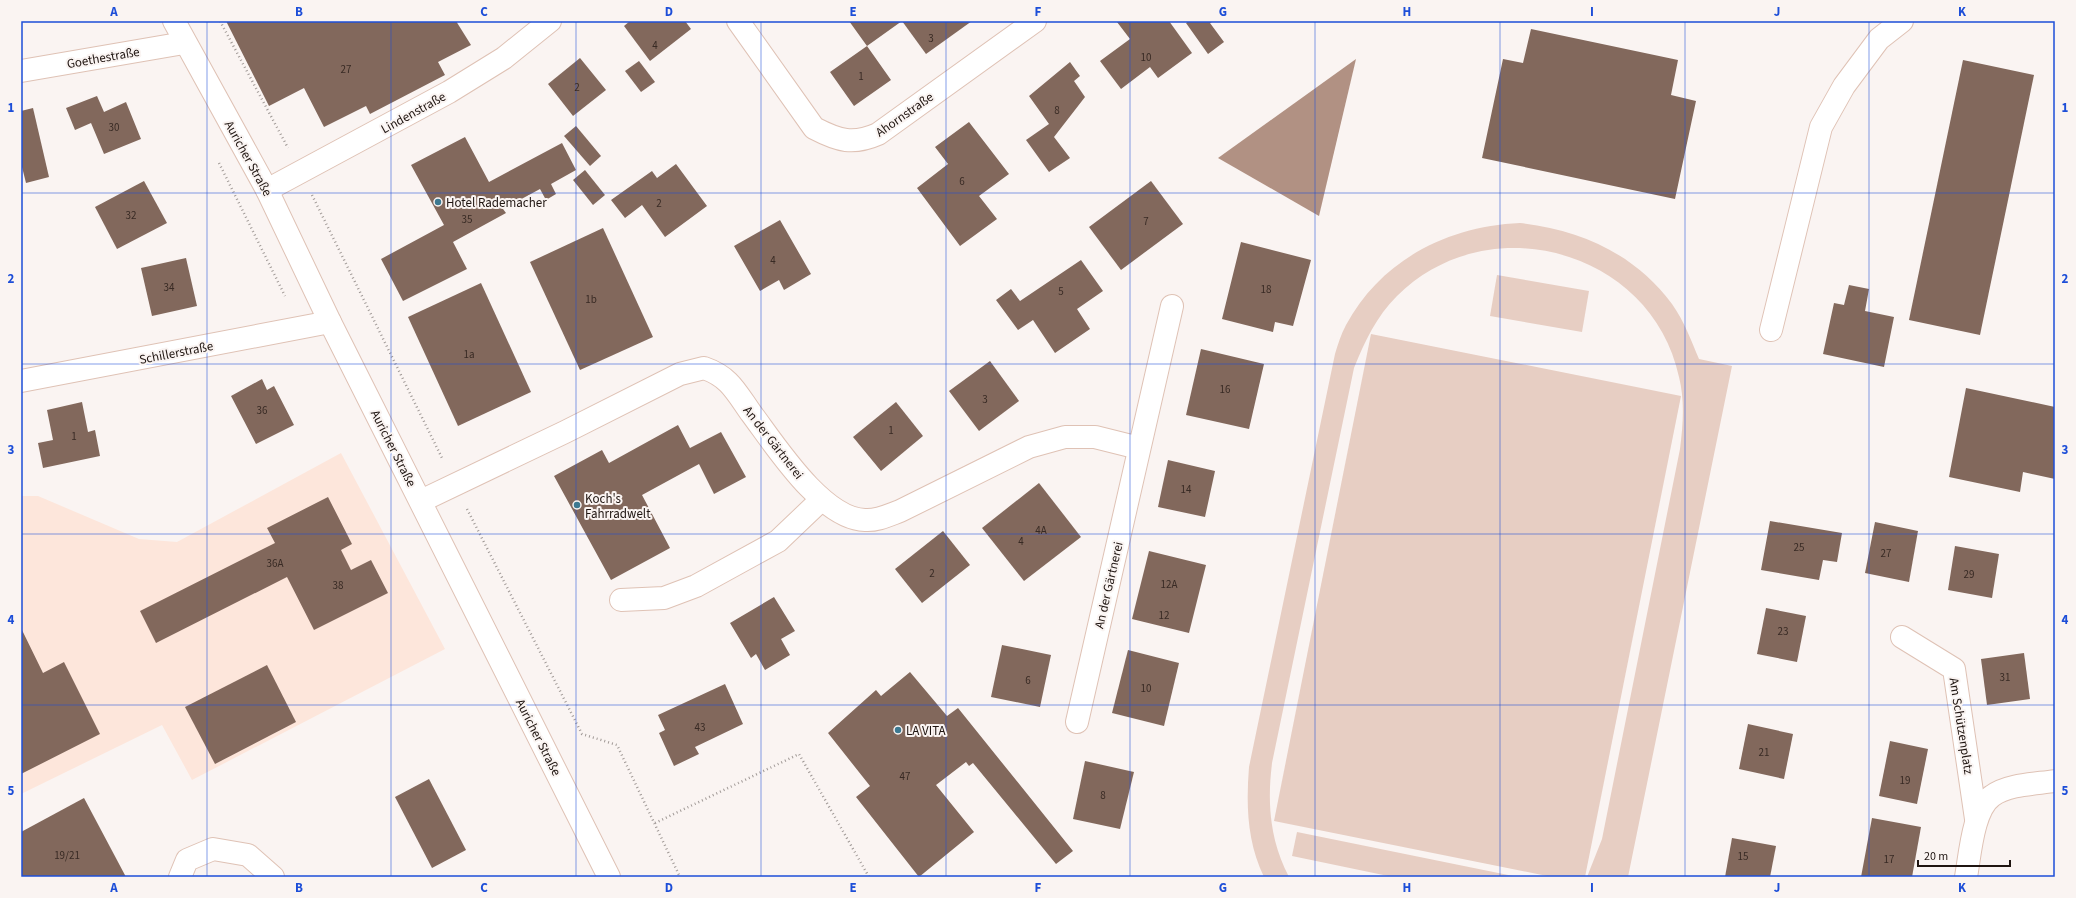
<svg xmlns="http://www.w3.org/2000/svg" width="2076" height="898" viewBox="0 0 2076 898" font-family="'Source Sans 3',sans-serif">
  <rect width="100%" height="100%" fill="#faf4f2"/>
  <path fill="#fde6db" d="M341 453 445 649 192 780 162 725 21 794V496H38L139 539 177 542Z"/>
  <g fill="#e7cec3">
    <path d="M1520 223C1581 230 1635 254 1672 304 1684 321 1691 340 1699 359L1732 366 1628 877H1587L1602 839 1680 449C1683 425 1685 401 1679 377 1652 250 1488 205 1397 296 1376 317 1365 341 1354 368L1272 763C1267 804 1270 841 1289 877H1264C1247 842 1246 805 1249 767L1335 354C1338 344 1341 334 1346 325 1381 260 1448 226 1520 223Z"/>
    <path d="M1497 275 1589 291 1582 332 1490 316Z"/>
    <path d="M1371 334 1681 396 1585 877H1552L1274 821Z"/>
    <path d="M1297 832 1518 877H1393L1292 856Z"/>
  </g>
  <path fill="#b19183" d="M1356 59 1319 216 1218 158Z"/>
  <g fill="#82685c">
    <path d="M226 21H456L471 45 438 62 445 75 370 114 366 106 324 127 304 88 269 106Z"/>
    <path d="M630 21H685L691 29 650 61 624 26Z"/>
    <path d="M849 21H902L867 46 891 80 854 106 830 72 867 46Z"/>
    <path d="M902 21H972L926 54Z"/>
    <path d="M1118 21H1169L1192 53 1158 78 1150 67 1121 89 1100 61 1130 39 1117 22Z"/>
    <path d="M1189 21H1214L1210 23 1224 42 1208 54 1186 23Z"/>
    <path d="M1531 29 1678 60 1671 95 1696 101 1675 199 1482 158 1503 59 1523 63Z"/>
    <path d="M580 58 606 90 573 116 548 84Z"/>
    <path d="M1963 60 2034 75 1980 335 1909 320Z"/>
    <path d="M639 61 655 82 641 92 625 71Z"/>
    <path d="M1070 62 1080 76 1074 81 1085 97 1054 137 1070 158 1049 172 1026 140 1049 124 1029 96Z"/>
    <path d="M97 96 104 112 126 102 141 139 104 154 91 123 75 130 66 108Z"/>
    <path d="M33 108 49 177 26 183 21 163V111Z"/>
    <path d="M969 122 1009 174 979 196 997 219 960 246 917 188 948 164 935 147Z"/>
    <path d="M576 126 601 156 590 166 564 136Z"/>
    <path d="M465 137 489 182 562 143 576 170 551 184 556 194 546 200 540 189 503 209 506 213 453 242 467 269 403 301 381 259 444 225 411 165Z"/>
    <path d="M676 164 707 206 665 237 642 205 625 218 611 200 652 171 657 178Z"/>
    <path d="M585 170 605 195 593 205 573 180Z"/>
    <path d="M144 181 167 223 117 249 95 207Z"/>
    <path d="M1151 181 1183 224 1121 270 1089 227Z"/>
    <path d="M780 220 811 274 784 290 779 280 760 291 734 246Z"/>
    <path d="M603 228 653 337 580 370 530 262Z"/>
    <path d="M1241 242 1311 260 1293 326 1275 322 1273 332 1222 319Z"/>
    <path d="M186 258 197 306 152 316 141 268Z"/>
    <path d="M1081 260 1103 291 1077 309 1090 329 1055 353 1033 320 1018 330 996 300 1011 289 1020 301Z"/>
    <path d="M481 283 531 392 458 426 408 317Z"/>
    <path d="M1849 285 1869 289 1865 311 1894 317 1884 367 1823 354 1834 303 1844 305Z"/>
    <path d="M1201 349 1264 364 1249 429 1186 415Z"/>
    <path d="M990 361 1019 401 979 431 949 391Z"/>
    <path d="M262 379 267 390 274 386 294 425 256 444 231 396Z"/>
    <path d="M1966 388 2055 407V479L2023 472 2020 492 1949 477Z"/>
    <path d="M82 402 88 432 95 430 100 456 43 468 38 443 53 440 47 410Z"/>
    <path d="M896 402 923 436 881 471 853 437Z"/>
    <path d="M678 425 690 448 721 432 746 477 714 494 699 464 642 495 670 548 611 580 554 476 602 450 609 463Z"/>
    <path d="M1168 460 1215 471 1205 517 1158 507Z"/>
    <path d="M1039 483 1081 537 1024 581 982 528Z"/>
    <path d="M328 497 352 544 341 550 351 570 371 560 388 593 314 630 287 577 156 643 140 611 275 543 267 528Z"/>
    <path d="M1770 521 1842 533 1837 562 1823 560 1819 580 1761 570Z"/>
    <path d="M1875 522 1918 531 1909 582 1865 573Z"/>
    <path d="M943 531 970 565 922 603 895 569Z"/>
    <path d="M1955 546 1999 554 1992 598 1948 590Z"/>
    <path d="M1149 551 1206 565 1189 633 1132 619Z"/>
    <path d="M774 597 795 631 781 639 790 655 765 670 756 654 751 658 730 623Z"/>
    <path d="M1766 608 1806 616 1797 662 1757 654Z"/>
    <path d="M21 628 43 673 64 662 100 734 21 774Z"/>
    <path d="M1002 645 1051 655 1040 707 991 697Z"/>
    <path d="M1128 650 1179 663 1164 726 1112 713Z"/>
    <path d="M2024 653 2030 699 1987 705 1981 659Z"/>
    <path d="M267 665 296 722 215 764 185 707Z"/>
    <path d="M910 672 947 716 958 708 1073 851 1056 864 973 763 969 766 966 762 936 785 974 832 919 877 856 797 870 786 828 733 876 690 881 696Z"/>
    <path d="M725 684 743 724 695 747 699 754 674 766 659 733 665 730 658 715Z"/>
    <path d="M1748 724 1793 734 1784 779 1739 769Z"/>
    <path d="M1890 741 1928 749 1917 804 1879 796Z"/>
    <path d="M1085 761 1134 772 1120 829 1073 819Z"/>
    <path d="M429 779 466 850 432 868 395 797Z"/>
    <path d="M84 798 126 877H21V832Z"/>
    <path d="M1872 818 1921 827 1912 877H1861Z"/>
    <path d="M1732 838 1776 846 1770 877H1725Z"/>
  </g>
  <g fill="none" stroke-linecap="round" stroke-linejoin="round">
    <defs>
      <g id="minor">
        <path d="M174 21 267 190 330 322 609 877"/>
        <path d="M738 21 814 128C839 141 853 145 878 134L1035 21"/>
        <path d="M21 71 184 43"/>
        <path d="M267 190 449 92 504 58 550 21"/>
        <path d="M1771 330 1821 127 1844 86 1879 39 1902 21"/>
        <path d="M21 381 330 322"/>
        <path d="M421 501 565 432 680 374 704 368C730 377 736 392 751 413 775 445 822 519 865 520 877 521 889 515 900 511L1029 447 1065 437H1095L1139 448"/>
        <path d="M621 600 664 598 696 586 778 541 821 500"/>
        <path d="M1902 637 1954 669 1976 819"/>
        <path d="M1077 722 1172 306"/>
        <path d="M180 877 187 860 213 849 248 855 273 877"/>
        <path d="M1966 877C1970 855 1973 809 1992 796 2008 784 2036 784 2055 781"/>
      </g>
    </defs>
    <use href="#minor" stroke="#dfc2b5" stroke-width="24"/>
    <g stroke="#a19a97" stroke-width="2.5" stroke-dasharray="1 3" stroke-linecap="butt">
      <path d="M220 21 288 148"/>
      <path d="M219 163 285 296"/>
      <path d="M312 195 443 460"/>
      <path d="M467 509 582 734 617 745 680 877"/>
      <path d="M655 823 799 754 869 877"/>
    </g>
    <use href="#minor" stroke="#fff" stroke-width="22"/>
  </g>
  <path fill="none" stroke="#1d4ed8" stroke-width="1" stroke-opacity="0.55" d="M207 21V877M391 21V877M576 21V877M761 21V877M946 21V877M1130 21V877M1315 21V877M1500 21V877M1685 21V877M1869 21V877M21 193H2055M21 364H2055M21 534H2055M21 705H2055"/>
  <g fill="#3d7991" stroke="#faf4f2" stroke-width="1.5">
    <circle cx="438" cy="202" r="4"/>
    <circle cx="577" cy="505" r="4"/>
    <circle cx="898" cy="730" r="4"/>
  </g>
  <g text-anchor="middle" stroke-width="4" stroke-linejoin="round" paint-order="stroke">
    <g font-size="11" fill="#382a24">
      <text x="931" y="42">3</text>
      <text x="655" y="49">4</text>
      <text x="1146" y="61">10</text>
      <text x="346" y="73">27</text>
      <text x="861" y="80">1</text>
      <text x="577" y="91">2</text>
      <text x="1057" y="114">8</text>
      <text x="114" y="131">30</text>
      <text x="962" y="185">6</text>
      <text x="659" y="207">2</text>
      <text x="131" y="219">32</text>
      <text x="467" y="223">35</text>
      <text x="1146" y="225">7</text>
      <text x="773" y="264">4</text>
      <text x="169" y="291">34</text>
      <text x="1266" y="293">18</text>
      <text x="1061" y="295">5</text>
      <text x="591" y="303">1b</text>
      <text x="469" y="358">1a</text>
      <text x="1225" y="393">16</text>
      <text x="985" y="403">3</text>
      <text x="262" y="414">36</text>
      <text x="891" y="434">1</text>
      <text x="74" y="440">1</text>
      <text x="1186" y="493">14</text>
      <text x="1041" y="534">4A</text>
      <text x="1021" y="545">4</text>
      <text x="1799" y="551">25</text>
      <text x="1886" y="557">27</text>
      <text x="275" y="567">36A</text>
      <text x="932" y="577">2</text>
      <text x="1969" y="578">29</text>
      <text x="1169" y="588">12A</text>
      <text x="338" y="589">38</text>
      <text x="1164" y="619">12</text>
      <text x="1783" y="635">23</text>
      <text x="2005" y="681">31</text>
      <text x="1028" y="684">6</text>
      <text x="1146" y="692">10</text>
      <text x="700" y="731">43</text>
      <text x="1764" y="756">21</text>
      <text x="905" y="780">47</text>
      <text x="1905" y="784">19</text>
      <text x="1103" y="799">8</text>
      <text x="67" y="859">19/21</text>
      <text x="1743" y="860">15</text>
      <text x="1889" y="863">17</text>
    </g>
    <g font-size="13" fill="#1f1511" stroke="#faf4f2">
      <text transform="translate(103 57) rotate(-10)" y="5">Goethestraße</text>
      <text transform="translate(413 112) rotate(-29)" y="5">Lindenstraße</text>
      <text transform="translate(904 114) rotate(-35)" y="5">Ahornstraße</text>
      <text transform="translate(249 158) rotate(61)" y="5">Auricher Straße</text>
      <text transform="translate(176 352) rotate(-11)" y="5">Schillerstraße</text>
      <text transform="translate(774 442) rotate(52)" y="5">An der Gärtnerei</text>
      <text transform="translate(394 448) rotate(63)" y="5">Auricher Straße</text>
      <text transform="translate(1108 585) rotate(-77)" y="5">An der Gärtnerei</text>
      <text transform="translate(1962 726) rotate(81)" y="5">Am Schützenplatz</text>
      <text transform="translate(539 737) rotate(63)" y="5">Auricher Straße</text>
    </g>
    <g font-size="13" fill="#1f1511" stroke="#faf4f2" text-anchor="start">
      <text x="446" y="207">Hotel Rademacher</text>
      <text x="585" y="503">Koch's<tspan x="585" dy="15">Fahrradwelt</tspan></text>
      <text x="906" y="735">LA VITA</text>
    </g>
  </g>
  <rect width="2076" height="898" fill="none" stroke="#faf4f2" stroke-width="44"/>
  <path d="M1918 860v6h92v-6" fill="none" stroke="#1f1511" stroke-width="2"/>
  <text x="1924" y="860" font-size="12" fill="#1f1511" stroke="#faf4f2" stroke-width="3" paint-order="stroke">20 m</text>
  <rect x="22" y="22" width="2032" height="854" fill="none" stroke="#1d4ed8" stroke-width="1.5"/>
  <g font-size="13" text-anchor="middle" font-weight="bold" fill="#1d4ed8">
    <text x="114" y="16">A</text>
    <text x="299" y="16">B</text>
    <text x="484" y="16">C</text>
    <text x="669" y="16">D</text>
    <text x="853" y="16">E</text>
    <text x="1038" y="16">F</text>
    <text x="1223" y="16">G</text>
    <text x="1407" y="16">H</text>
    <text x="1592" y="16">I</text>
    <text x="1777" y="16">J</text>
    <text x="1962" y="16">K</text>
    <text x="11" y="112">1</text>
    <text x="2065" y="112">1</text>
    <text x="11" y="283">2</text>
    <text x="2065" y="283">2</text>
    <text x="11" y="454">3</text>
    <text x="2065" y="454">3</text>
    <text x="11" y="624">4</text>
    <text x="2065" y="624">4</text>
    <text x="11" y="795">5</text>
    <text x="2065" y="795">5</text>
    <text x="114" y="892">A</text>
    <text x="299" y="892">B</text>
    <text x="484" y="892">C</text>
    <text x="669" y="892">D</text>
    <text x="853" y="892">E</text>
    <text x="1038" y="892">F</text>
    <text x="1223" y="892">G</text>
    <text x="1407" y="892">H</text>
    <text x="1592" y="892">I</text>
    <text x="1777" y="892">J</text>
    <text x="1962" y="892">K</text>
  </g>
</svg>
